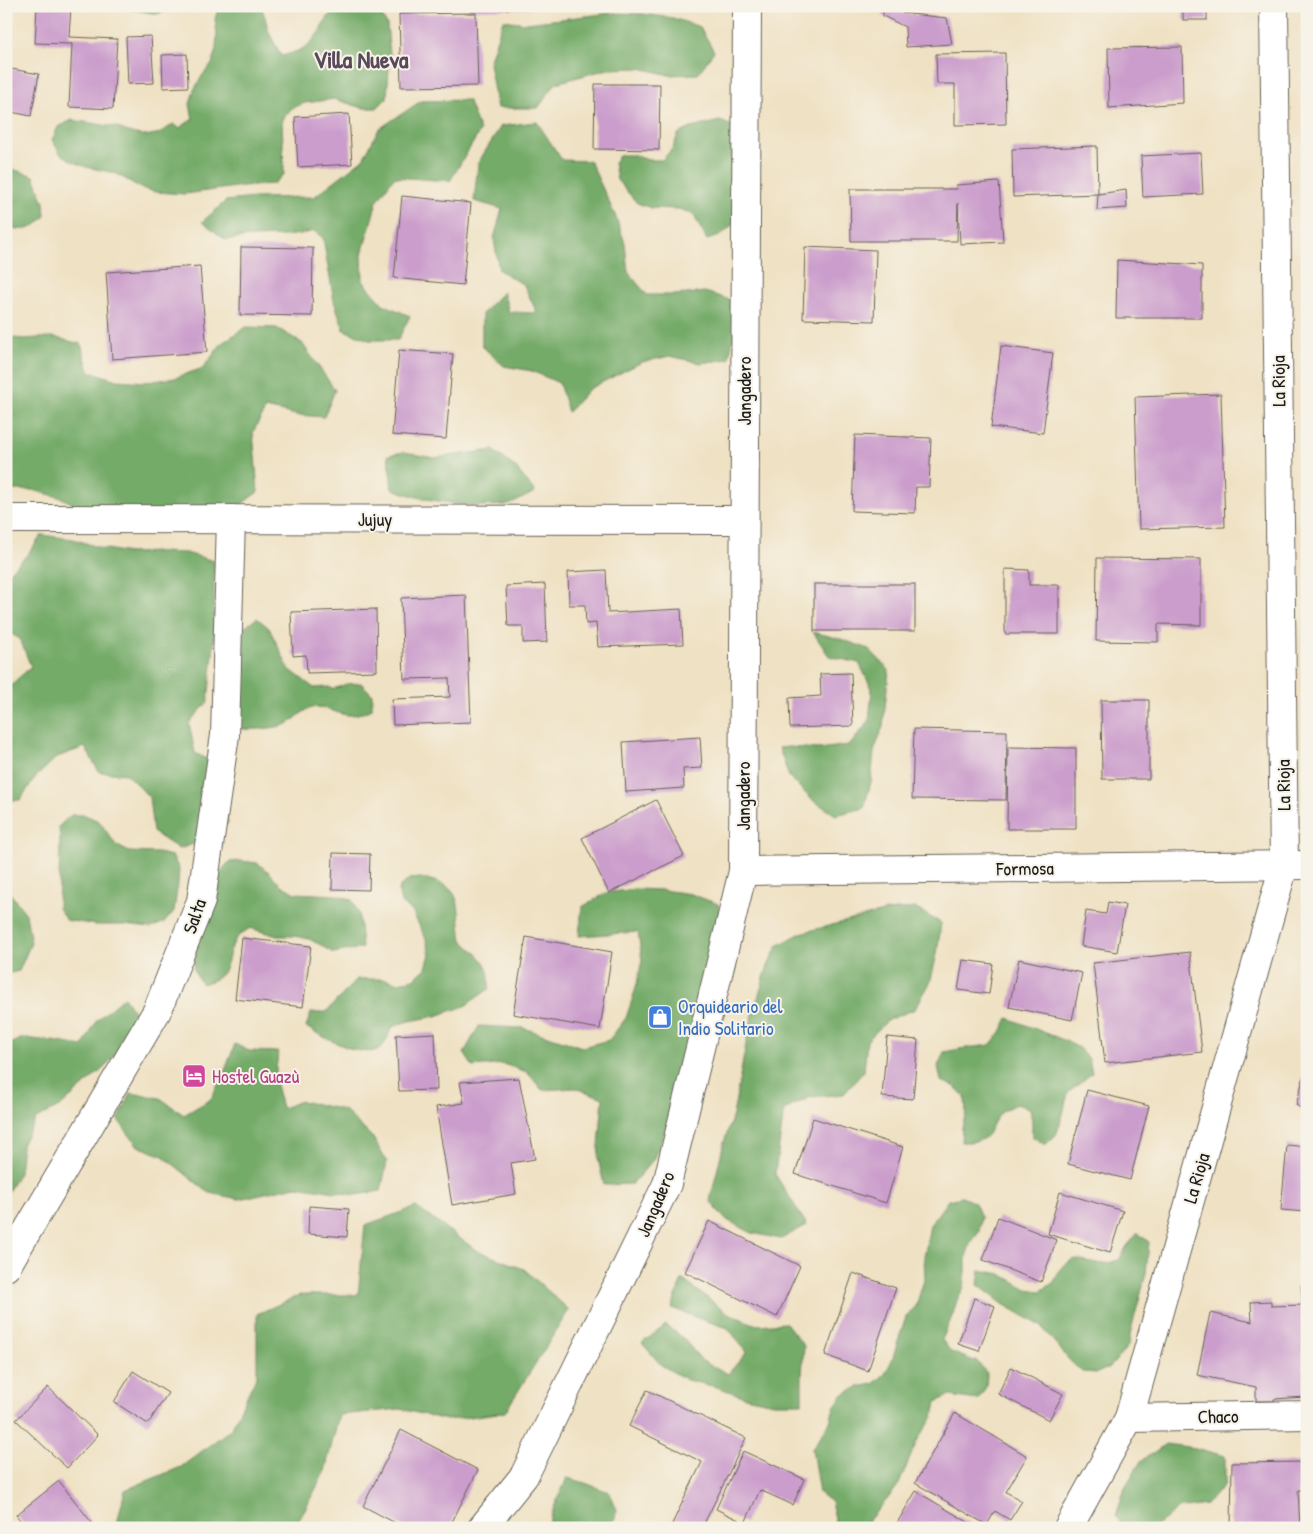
<svg xmlns="http://www.w3.org/2000/svg" width="1313" height="1534" viewBox="0 0 1313 1534" font-family="'Patrick Hand',sans-serif">
  <rect width="100%" height="100%" fill="#f7f3e8"/>
  <filter id="ink" filterUnits="userSpaceOnUse"><feTurbulence type="fractalNoise" baseFrequency=".02" numOctaves="2"/><feDisplacementMap in="SourceGraphic" scale="10" xChannelSelector="R" yChannelSelector="G"/><feConvolveMatrix kernelMatrix="1 2 1 2 8 2 1 2 1" color-interpolation-filters="sRGB"/></filter>
  <filter id="wash" filterUnits="userSpaceOnUse"><feTurbulence type="fractalNoise" baseFrequency=".0096" numOctaves="4" result="noise"/><feDisplacementMap in="SourceGraphic" scale="20" xChannelSelector="R" yChannelSelector="G"/><feGaussianBlur stdDeviation="1.12" result="paint"/><feColorMatrix in="noise" values="0 0 0 0 0 0 0 0 0 0 0 0 0 0 0 0 0 1.4 0 .05"/><feComposite in="paint" operator="in"/></filter>
  <g filter="url(#wash)">
    <rect width="100%" height="100%" fill="#efe1c3"/>
    <g fill="#74ab69" stroke="#486442">
      <path d="M126 6H182L157 14 128 9Z"/>
      <path d="M219 6H261L265 17 268 30 281 56C307 50 313 43 326 20 329 16 332 11 334 6H375L380 12 387 25 390 54 387 98 377 108H363L334 99 320 101 305 103 292 108 282 119 284 174 273 184 243 186 185 194 156 192 141 188 115 173 86 167 72 161 60 153 52 140 58 127 72 120 116 127 131 133 145 136 161 133 173 124 179 128 193 119 190 104 194 90 202 76 212 64 216 49 217 33 215 19Z"/>
      <path d="M612 13 643 14 673 18 700 27 714 51 698 74 669 75 640 68 608 69 556 83 538 108H497L489 63 503 20 526 23Z"/>
      <path d="M468 100 480 131 450 181 394 177 377 201 362 254 363 281 383 304 410 316 398 340H369L344 330 334 301 323 238 314 231C294 237 275 236 254 237 245 237 235 239 226 240L202 222 226 201 254 198 314 197 363 159 379 129 421 101Z"/>
      <path d="M720 121 733 126 735 140 732 154 738 212 731 226 720 236 707 240 693 214 679 209 651 208 637 203 617 180 614 163 619 155H634L648 160H662L673 148 678 134 691 128Z"/>
      <path d="M537 122 562 160 590 161 615 215 625 243 628 272 647 295H675L705 292 733 301 735 329 729 359 701 363 670 356 642 362 589 389 568 412 559 383 532 371 504 366 482 346V314L503 292 509 312 537 313 524 285 499 270 494 239 502 209 474 201 478 163 501 126Z"/>
      <path d="M6 167 34 176 44 203 45 217C31 231 26 231 6 227Z"/>
      <path d="M246 327 277 328 302 343 335 390 324 417 296 415 266 408 253 432 258 492 232 511 91 514 62 498 33 490H6V337L23 339 53 337 81 344 89 371 117 380 146 382 175 378 203 368 222 343Z"/>
      <path d="M493 450 516 468 535 492 509 505 479 506 450 503 420 498 392 489 388 455 404 452 434 458Z"/>
      <path d="M42 535 73 539 101 548 129 553 158 552 186 553 214 561V646L208 702 189 723 195 753 220 766 228 823 205 840 179 849 153 832 149 797 126 774 99 772 85 747 57 757 36 777 20 800 6 801V689L31 667 20 639 6 631V575L27 555Z"/>
      <path d="M257 618 269 628 289 669 314 688 329 687 333 689 347 684 361 683 372 694V709C362 713 353 717 342 714 331 711 323 705 312 708 302 711 297 718 289 723 282 728 253 730 243 729L237 713 239 656 245 627Z"/>
      <path d="M813 632 841 639 869 649 889 670 883 726 874 752 871 782 864 808 836 815 811 799 789 777 779 748 789 747 819 749 850 745 869 721 872 689 859 663 829 656Z"/>
      <path d="M71 815H85L99 821 116 845 129 852 158 853 172 856 179 869 178 883 174 911 165 922 151 928 124 925H96L66 920 58 908 60 846 59 826Z"/>
      <path d="M242 861 257 863 270 873 281 885 295 893 337 895 352 900 359 914 362 948 333 953 321 945 307 938 292 936H277L250 928C246 931 238 935 235 940 223 963 233 976 202 984 200 980 195 975 194 970 192 959 207 895 213 883 217 875 223 869 229 862Z"/>
      <path d="M421 878C466 886 456 903 462 940 481 958 491 962 489 989L465 1006 436 1016 405 1022 391 1028C388 1036 386 1046 377 1050 360 1058 321 1036 306 1027L311 1013 326 1012 357 979H386L399 983 414 979 426 968 430 954 426 939 412 911 401 903 398 889 409 879Z"/>
      <path d="M6 888 26 914 31 943 19 971 6 974Z"/>
      <path d="M634 889 662 890 691 894 718 904 720 917 677 1105 653 1160 632 1184 604 1185 598 1158 603 1098 576 1088 542 1090 527 1072 503 1064 473 1067 464 1053 479 1026 523 1028 582 1047 609 1040 626 1018 636 988 642 960 638 932 579 936 582 907 606 893Z"/>
      <path d="M915 908 941 923 937 954 930 983 915 1009 888 1020 867 1041 864 1071 844 1094 811 1097 784 1110 775 1174 807 1225 781 1239 752 1233 725 1219 710 1201 724 1142 733 1115 749 1028 766 971 777 946 801 933 887 911Z"/>
      <path d="M124 997 141 1022 105 1067 61 1106 36 1119 22 1145 19 1173 6 1195V1046L23 1038 52 1041 83 1046 97 1020Z"/>
      <path d="M1008 1018 1066 1041 1079 1048 1089 1059 1092 1073 1068 1093 1061 1122 1056 1135 1045 1145 1032 1136V1122L1030 1108 1016 1104C1012 1106 1006 1109 1002 1112 984 1130 996 1143 961 1142L962 1127 966 1113 965 1097 954 1086 941 1081 938 1066 944 1052 960 1049 990 1045 1001 1032Z"/>
      <path d="M235 1044 249 1051 278 1052 275 1081 282 1108 301 1101 344 1110 373 1138 387 1162 381 1191 355 1195 296 1186 239 1199 209 1193 163 1156 138 1146 118 1120 131 1093 160 1098 184 1115 211 1099 224 1073Z"/>
      <path d="M962 1197 975 1203 981 1217 979 1232 970 1244 966 1257V1272L964 1287 957 1300 953 1314 942 1340 951 1352 977 1362 987 1373 986 1387 978 1400 949 1396 936 1402 933 1417 917 1441 899 1484 890 1496 869 1520 868 1528H834L835 1518 831 1502 819 1493 812 1449 830 1422 834 1407 842 1395 858 1387 873 1384 885 1374 892 1360 906 1317 916 1306 925 1277 924 1258 930 1225 948 1200Z"/>
      <path d="M416 1207 476 1250 524 1269 569 1310 505 1412 447 1420 400 1409 339 1415 325 1471 295 1528H116L125 1490 181 1467 231 1429 257 1375V1314L300 1295H358L365 1225Z"/>
      <path d="M1138 1233 1149 1242 1146 1274 1131 1330 1129 1344 1119 1357 1110 1367 1097 1373 1082 1372 1070 1361 1041 1326 1003 1304 978 1285 980 1270 1001 1274 1027 1289 1041 1291 1054 1282 1061 1268 1073 1259 1104 1264 1119 1260 1127 1246Z"/>
      <path d="M682 1279 729 1314 757 1325 786 1323 804 1346 802 1374V1403H774L745 1397 717 1387 687 1380 661 1365 642 1343 666 1325 683 1338 702 1361 728 1374 747 1352 728 1328 700 1319 672 1308Z"/>
      <path d="M1166 1444 1195 1448 1225 1456V1484L1206 1505 1178 1509 1154 1528H1123L1116 1516 1125 1487 1141 1461Z"/>
      <path d="M567 1478C582 1481 595 1487 609 1492 617 1506 618 1512 612 1528H547L554 1507Z"/>
    </g>
    <g id="blocks">
      <g fill="#cb9dcc">
        <path d="M37 6H71L69 37 117 39 113 109 69 107 72 44 35 43Z"/>
        <path d="M469 6H545V8L469 10Z"/>
        <path d="M883 6H902V13L947 18 952 44 906 47 905 27 883 16Z"/>
        <rect x="1183" y="6" width="24" height="14"/>
        <path d="M476 13 478 86 401 87 399 14Z"/>
        <path d="M151 36 154 83 128 84 126 37Z"/>
        <path d="M1182 47 1183 103 1109 108 1108 48Z"/>
        <path d="M1005 53 1006 124 955 125V84H937L936 54Z"/>
        <path d="M187 54 188 87 163 88 162 55Z"/>
        <path d="M6 68 39 74 31 116 6 111Z"/>
        <path d="M595 84H660L659 150 594 149Z"/>
        <path d="M349 114 352 164 298 167 295 117Z"/>
        <path d="M1097 146 1098 194 1013 197 1012 149Z"/>
        <path d="M1201 153 1203 194 1143 197 1141 156Z"/>
        <path d="M999 182 1003 242 960 244 958 203 957 241H851L850 189H957L956 185Z"/>
        <path d="M1126 190 1127 208 1097 210 1098 194Z"/>
        <path d="M402 196 471 203 463 285 394 278Z"/>
        <path d="M241 247 313 248 312 316 240 315Z"/>
        <path d="M805 247 876 250 874 321 803 319Z"/>
        <path d="M1117 260 1202 265V318H1116Z"/>
        <path d="M200 266 207 352 112 359 106 272Z"/>
        <path d="M1001 346 1053 353 1043 433 991 427Z"/>
        <path d="M399 350 453 354 446 439 392 435Z"/>
        <path d="M1221 394 1225 527 1139 529 1135 397Z"/>
        <path d="M855 435 931 438 929 487H916L915 513 852 511Z"/>
        <path d="M1097 558 1201 559V625L1158 624V642L1096 641Z"/>
        <path d="M1005 569 1029 570V585H1059V634H1005Z"/>
        <path d="M606 570 608 613 681 609 683 644 598 647 596 623 586 624 585 605H569L568 572Z"/>
        <path d="M545 584 547 642 523 643V626H508L506 586Z"/>
        <rect x="814" y="584" width="101" height="47"/>
        <path d="M466 595 471 722 393 725 392 699 450 697 449 678 404 679 401 598Z"/>
        <path d="M376 609 377 671 307 673 306 655 293 656 291 612Z"/>
        <path d="M851 673 853 726 790 728 789 698 821 696 820 674Z"/>
        <path d="M1101 700H1149V779H1102Z"/>
        <path d="M914 729 1007 731 1006 800 912 799Z"/>
        <path d="M700 737 702 768 683 769 684 788 626 792 623 742Z"/>
        <path d="M1008 747 1076 748V829H1007Z"/>
        <path d="M656 800 684 856 609 893 582 838Z"/>
        <path d="M333 853 370 854 369 890 332 889Z"/>
        <path d="M1108 902 1125 905 1117 952 1081 946 1086 911 1106 914Z"/>
        <path d="M526 937 612 952 600 1029 513 1014Z"/>
        <path d="M242 938 311 946 303 1007 235 999Z"/>
        <path d="M1190 952 1202 1052 1105 1063 1093 963Z"/>
        <path d="M1019 959 1082 973 1072 1020 1009 1007Z"/>
        <path d="M963 960 993 964 989 994 958 990Z"/>
        <path d="M435 1033 437 1090 399 1091 396 1035Z"/>
        <path d="M887 1037 918 1040 913 1099 882 1097Z"/>
        <path d="M1306 1068H1307V1112L1296 1105Z"/>
        <path d="M519 1078 535 1159 511 1163 516 1194 452 1205 436 1107 464 1103 460 1082Z"/>
        <path d="M1087 1090 1149 1106 1130 1180 1068 1164Z"/>
        <path d="M813 1118 903 1147 886 1203 795 1174Z"/>
        <path d="M1287 1145 1307 1147V1212L1281 1210Z"/>
        <path d="M1060 1192 1123 1211 1110 1253 1048 1234Z"/>
        <path d="M309 1206 349 1209 347 1237 308 1234Z"/>
        <path d="M998 1217 1057 1240 1041 1282 983 1260Z"/>
        <path d="M709 1221 800 1266 777 1317 685 1272Z"/>
        <path d="M853 1273 896 1288 868 1371 825 1355Z"/>
        <path d="M1301 1285H1307V1337H1303L1305 1397 1274 1399V1401H1256V1387L1197 1375 1210 1313 1252 1322 1251 1302 1271 1301V1306L1302 1305Z"/>
        <path d="M974 1298 995 1306 979 1351 958 1344Z"/>
        <path d="M1011 1367 1063 1394 1049 1420 998 1394Z"/>
        <path d="M133 1371 168 1393 148 1424 114 1402Z"/>
        <path d="M48 1387 98 1435 67 1468 16 1420Z"/>
        <path d="M647 1390 746 1438 702 1528H670L702 1462 629 1426Z"/>
        <path d="M955 1413 1027 1456 1006 1492 1022 1501 1010 1520 995 1511 987 1525 915 1483Z"/>
        <path d="M401 1430 478 1470 449 1528H405L363 1506Z"/>
        <path d="M743 1451 804 1479 793 1505 760 1490 745 1523 716 1509Z"/>
        <path d="M1307 1462V1490H1298L1300 1528H1231L1232 1463Z"/>
        <path d="M59 1481 96 1528H27L16 1515Z"/>
        <path d="M916 1491 971 1524 968 1528H894Z"/>
      </g>
    </g>
  </g>
  <g filter="url(#ink)">
    <use href="#blocks" fill-opacity="0" stroke="#666156" stroke-width="1"/>
    <g fill="none" stroke-linecap="round" stroke-linejoin="round">
      <defs>
        <g id="minor">
          <path d="M6 519 743 520"/>
          <path d="M743 871 1307 865"/>
          <path d="M6 1267 157 1011 201 901 225 735 231 519"/>
          <path d="M1129 1418 1307 1415"/>
          <path d="M482 1528 524 1476 667 1184 743 871 747 6"/>
          <path d="M1068 1528 1129 1418 1284 865 1274 6"/>
        </g>
      </defs>
      <use href="#minor" stroke="#666156" stroke-width="30"/>
      <use href="#minor" stroke="#fff" stroke-width="28"/>
    </g>
  </g>
  <defs>
    <symbol id="shop-square" viewBox="-11 -11 22 22"><rect x="-9" y="-9" width="18" height="18" rx="4" fill="#3f7fe0" stroke="#f7f3e8"/><path d="M-5-2.5h2.3a2.7 3.5 0 0 1 5.4 0H5L5.5 6h-11ZM-1.5-2.5h3a1.5 2.3 0 0 0-3 0Z" fill="#fff"/></symbol>
    <symbol id="hotel-square" viewBox="-11 -11 22 22"><rect x="-9" y="-9" width="18" height="18" rx="4" fill="#d1479c" stroke="#f7f3e8"/><path d="M-6-4.5h1.5V1H6V5H4.5V3h-9V5H-6ZM-4 0a1.8 1.8 0 1 1 3.6 0ZM.5 0V-2.5h3Q6-2.5 6 0Z" fill="#fff"/></symbol>
  </defs>
  <g fill-rule="evenodd">
    <use href="#shop-square" x="646" y="1003" width="28" height="28"/>
    <use href="#hotel-square" x="180" y="1062" width="28" height="28"/>
  </g>
  <g text-anchor="middle" stroke-width="4" stroke-linejoin="round" paint-order="stroke">
    <g font-size="19" fill="#1c1c1c" stroke="#f7f3e8">
      <text transform="translate(1278 381) rotate(-91)" y="7">La Rioja</text>
      <text transform="translate(744 391) rotate(-90)" y="7">Jangadero</text>
      <text x="375" y="526">Jujuy</text>
      <text transform="translate(1283 785) rotate(-91)" y="7">La Rioja</text>
      <text transform="translate(743 796) rotate(-90)" y="7">Jangadero</text>
      <text transform="translate(1025 868) rotate(-1)" y="7">Formosa</text>
      <text transform="translate(194 916) rotate(-71)" y="7">Salta</text>
      <text transform="translate(1196 1178) rotate(-74)" y="7">La Rioja</text>
      <text transform="translate(655 1204) rotate(-67)" y="7">Jangadero</text>
      <text transform="translate(1218 1416) rotate(-1)" y="7">Chaco</text>
    </g>
    <g font-size="19" fill="#366cbe" stroke="#f7f3e8" text-anchor="start">
      <text x="678" y="1013">Orquideario del<tspan x="678" dy="22">Indio Solitario</tspan></text>
    </g>
    <g font-size="19" fill="#b23c85" stroke="#f7f3e8" text-anchor="start">
      <text x="212" y="1083">Hostel Guazù</text>
    </g>
    <g font-size="24" font-weight="bold" fill="#59495a" stroke="#f7f3e8">
      <text x="361" y="68">Villa Nueva</text>
    </g>
  </g>
  <rect width="1313" height="1534" fill="none" stroke="#f7f3e8" stroke-width="25"/>
</svg>
